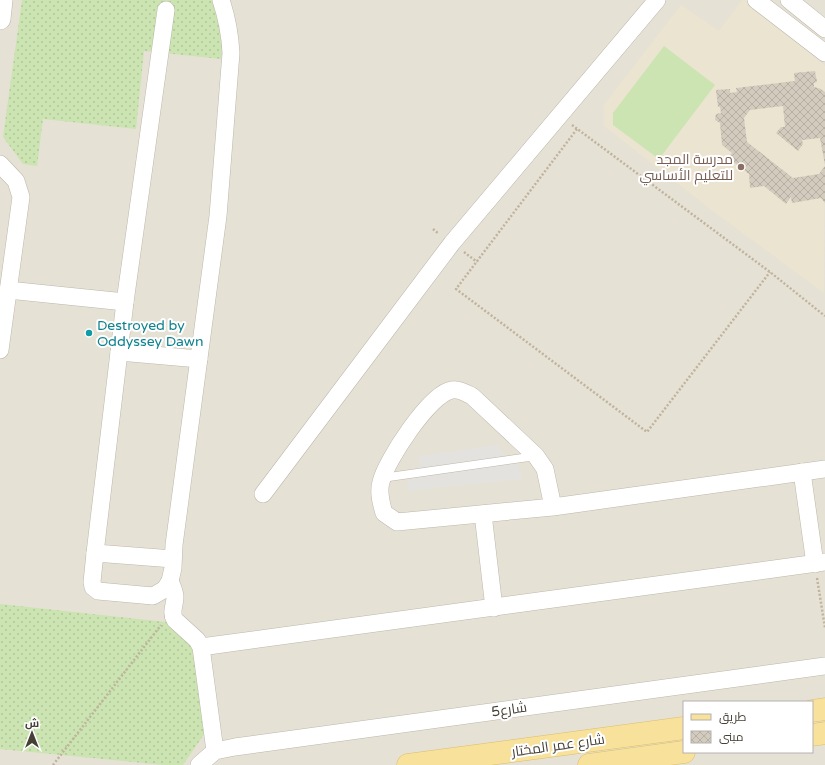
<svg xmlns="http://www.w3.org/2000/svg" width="825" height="765" viewBox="0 0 825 765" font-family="'Varela Round',Cairo,sans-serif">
  <defs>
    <pattern id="grass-dots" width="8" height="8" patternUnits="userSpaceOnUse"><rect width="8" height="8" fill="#cbe4b1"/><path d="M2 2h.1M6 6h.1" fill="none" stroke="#b0c599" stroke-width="1.8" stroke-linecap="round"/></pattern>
    <pattern id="building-cross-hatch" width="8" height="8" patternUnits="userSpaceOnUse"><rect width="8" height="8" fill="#d3cbbd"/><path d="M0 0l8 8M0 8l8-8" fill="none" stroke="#b6afa3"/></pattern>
  </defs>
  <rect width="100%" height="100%" fill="#f2efe7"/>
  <path fill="#e6e1d5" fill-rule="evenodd" d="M0 0H825V765H0ZM684 702H812V752H684Z"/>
  <path fill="#ebe4d1" d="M742 0H746L825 66 824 293 709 208 604 126V105L681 5 719 31Z"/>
  <g fill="url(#grass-dots)">
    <path d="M22 0H212L223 36 221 59 144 51 136 129 43 119 37 166 23 164 3 137Z"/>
    <path d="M0 604 175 623 195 641 207 730 183 765H164L0 749Z"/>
  </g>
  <path fill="#cbe4b1" d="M664 46 715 85 659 159 613 125V113Z"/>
  <path fill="#e3e2de" d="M498 445 505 457 519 466 522 479 407 491 410 470 420 466 419 456Z"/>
  <path fill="url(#building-cross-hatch)" d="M815 71 817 82 814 83V87L821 89 825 92V165L820 138 802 140 803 144 798 151 776 133 781 127H785L783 106 750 110 744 118 747 142 793 178 819 174 825 166V203L821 198 792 203 791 197 786 204 764 186 750 188 749 174 728 158 732 153 722 145 720 123 715 120 716 114 721 113 720 107H718L716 90 730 89V93L737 92 736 88 795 81 794 73Z"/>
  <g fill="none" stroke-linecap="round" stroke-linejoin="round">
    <defs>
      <path id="service" d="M382 478 536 456"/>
      <g id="minor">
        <path d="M756 0 825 53"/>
        <path d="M789 0 825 29"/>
        <path d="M0 164 16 181 21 197 0 350"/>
        <path d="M8 290 125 302"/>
        <path d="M119 352 199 359"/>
        <path d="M802 472 815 564"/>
        <path d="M263 494 452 243 657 0"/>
        <path d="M553 507 545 469 536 456 472 396C466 393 459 389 452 390 430 393 386 461 381 482 378 492 381 503 384 513L397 522 553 507 825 469"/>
        <path d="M483 514 494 608"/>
        <path d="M95 553 125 302 166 10"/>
        <path d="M173 559 95 553 92 582 93 587 98 591 153 596 165 589 170 581 173 568 174 545 218 216 231 53C230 34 227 18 221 0"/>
        <path d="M170 581C172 586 175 592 175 597 175 606 170 612 175 620L197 640 201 647 215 751"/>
        <path d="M201 647 825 562"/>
        <path d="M199 765 215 751 235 747 825 666"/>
      </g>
      <path id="tertiary" d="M0 19 2 0"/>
      <g id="primary">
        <path d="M812 711 825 709"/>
        <path d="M812 735 825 733"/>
        <path d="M408 765 684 728"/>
        <path d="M589 765 684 752"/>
      </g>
    </defs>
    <use href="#service" stroke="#bdb7aa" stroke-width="9"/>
    <use href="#minor" stroke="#bdb7aa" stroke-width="18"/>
    <use href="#tertiary" stroke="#bdb7aa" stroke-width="22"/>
    <use href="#primary" stroke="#dcbe6a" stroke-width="23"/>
    <g stroke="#beb39c" stroke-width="2.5" stroke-dasharray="2 2" stroke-linecap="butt">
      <path d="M572 125 770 272 825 316"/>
      <path d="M577 129 456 289 647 432 770 272"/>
      <path d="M433 229 439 234"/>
      <path d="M464 252 477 262"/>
      <path d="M817 578 825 628"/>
      <path d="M53 765 161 625"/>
    </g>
    <use href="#service" stroke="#fff" stroke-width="8"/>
    <use href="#minor" stroke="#fff" stroke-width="17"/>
    <use href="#tertiary" stroke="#fff" stroke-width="21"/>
    <use href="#primary" stroke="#f8e19a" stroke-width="22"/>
  </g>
  <circle fill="#8d6e63" stroke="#fff" stroke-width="1.5" cx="741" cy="167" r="4"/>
  <circle fill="#0f9aa8" stroke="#fff" stroke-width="1.5" cx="89" cy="333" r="4"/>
  <g text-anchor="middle" stroke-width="4" stroke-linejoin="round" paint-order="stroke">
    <g font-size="14" fill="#785e54" stroke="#fff" text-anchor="end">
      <text x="733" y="164">مدرسة المجد<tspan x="733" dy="16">للتعليم الأساسي</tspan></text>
    </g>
    <g font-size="14" fill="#0d838f" stroke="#fff" text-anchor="start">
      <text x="97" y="330">Destroyed by<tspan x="97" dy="16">Oddyssey Dawn</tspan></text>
    </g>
    <g font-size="14" fill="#453f36" stroke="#fff">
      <text transform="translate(509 709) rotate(-8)" y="5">شارع5</text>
      <text transform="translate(558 745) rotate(-8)" y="5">شارع عمر المختار</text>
    </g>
  </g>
  <rect x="683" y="701" width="130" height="52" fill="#ffffff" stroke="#b5b2af"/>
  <rect x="691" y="714" width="20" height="6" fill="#f8e19a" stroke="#b5b2af"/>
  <text x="719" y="721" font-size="12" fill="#453f36">طريق</text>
  <rect x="691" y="731" width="20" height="12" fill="url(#building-cross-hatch)" stroke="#b5b2af"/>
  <text x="719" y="741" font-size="12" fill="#453f36">مبنى</text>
  <g transform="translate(32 733)" stroke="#ffffff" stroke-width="3" paint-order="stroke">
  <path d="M0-3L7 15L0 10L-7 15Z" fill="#453f36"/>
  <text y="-6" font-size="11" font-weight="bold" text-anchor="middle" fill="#453f36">ش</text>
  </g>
</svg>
